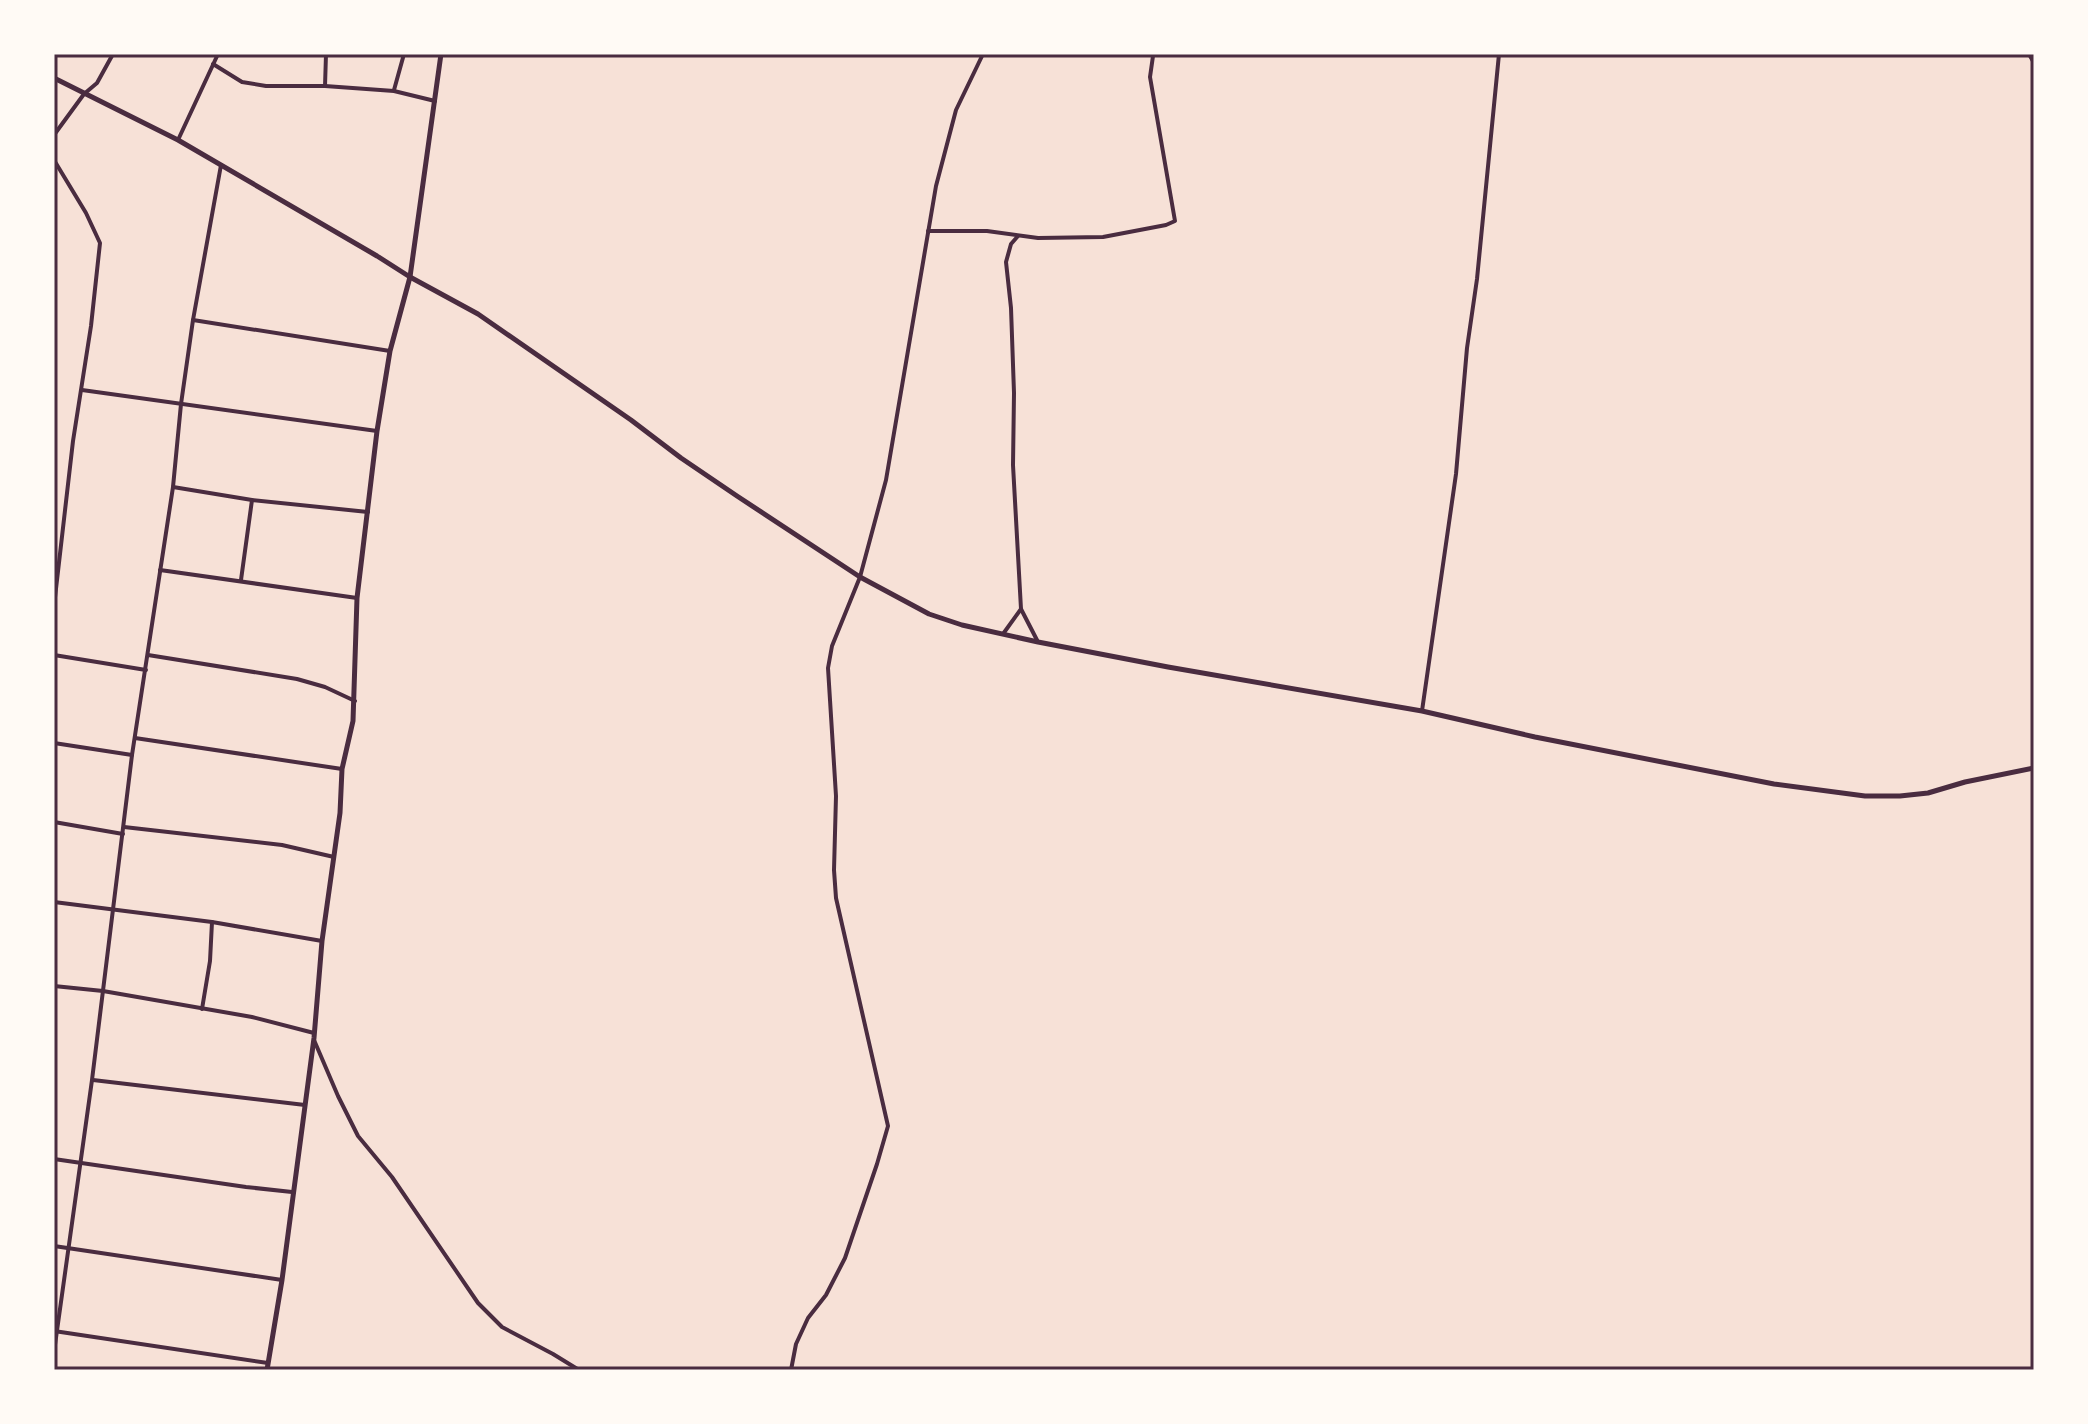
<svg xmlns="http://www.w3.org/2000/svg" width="2088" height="1424" viewBox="0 0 2088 1424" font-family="Jost,sans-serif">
  <rect width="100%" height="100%" fill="#f7e1d7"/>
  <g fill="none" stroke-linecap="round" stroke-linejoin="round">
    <g stroke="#4a2c40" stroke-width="4">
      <path d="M2029 54 2034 63"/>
      <path d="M213 64 242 82 266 86H325L394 91 435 101"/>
      <path d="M325 86 326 54"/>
      <path d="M394 90 404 54"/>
      <path d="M54 135 84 94 97 83 113 54"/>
      <path d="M178 140 218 54"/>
      <path d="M54 160 86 213 100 243 91 326 73 441 54 606"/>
      <path d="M928 231H987L1038 238 1103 237 1166 225 1175 221 1150 77 1153 56"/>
      <path d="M193 320 390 351"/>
      <path d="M82 390 377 431"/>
      <path d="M173 487 252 500 368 512"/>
      <path d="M160 570 357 598"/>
      <path d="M241 580 252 500"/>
      <path d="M1021 609 1038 642"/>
      <path d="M1003 634 1021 609 1013 465 1014 393 1011 308 1006 262 1011 244 1018 236"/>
      <path d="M54 655 146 670"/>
      <path d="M148 655 297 679 325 687 355 701"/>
      <path d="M1422 711 1456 474 1467 348 1477 279 1499 54"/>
      <path d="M135 738 342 769"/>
      <path d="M54 743 132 755"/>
      <path d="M54 822 123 834"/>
      <path d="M124 827 282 845 334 857"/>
      <path d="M54 902 212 922 322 941"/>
      <path d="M54 986 103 991 252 1017 314 1033"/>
      <path d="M202 1009 210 961 212 922"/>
      <path d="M314 1040 338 1096 358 1136 392 1177 478 1303 502 1327 553 1354 579 1370"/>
      <path d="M93 1080 305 1105"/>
      <path d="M54 1159 246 1187 292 1192"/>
      <path d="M54 1246 282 1280"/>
      <path d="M54 1331 268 1363"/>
      <path d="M54 1352 92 1080 132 755 173 487 181 404 193 320 221 165"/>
      <path d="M791 1370 796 1344 808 1318 826 1295 845 1258 877 1164 888 1126 836 898 834 870 836 796 828 668 832 646 860 577 886 480 936 186 956 110 983 54"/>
    </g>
    <g stroke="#4a2c40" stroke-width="5">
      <path d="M54 78 178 140 377 256 410 277 478 314 631 420 681 458 737 496 860 577 929 614 962 625 1038 642 1168 667 1422 711 1535 737 1774 784 1865 796H1900L1928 793 1965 782 2034 768"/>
      <path d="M267 1370 282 1280 314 1038 322 941 340 813 342 769 353 721 357 598 377 431 390 351 410 277 441 54"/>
    </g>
  </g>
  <rect width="2088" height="1424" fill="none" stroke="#fffaf5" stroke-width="112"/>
  <rect x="56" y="56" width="1976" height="1312" fill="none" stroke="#4a2c40" stroke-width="3"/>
</svg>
